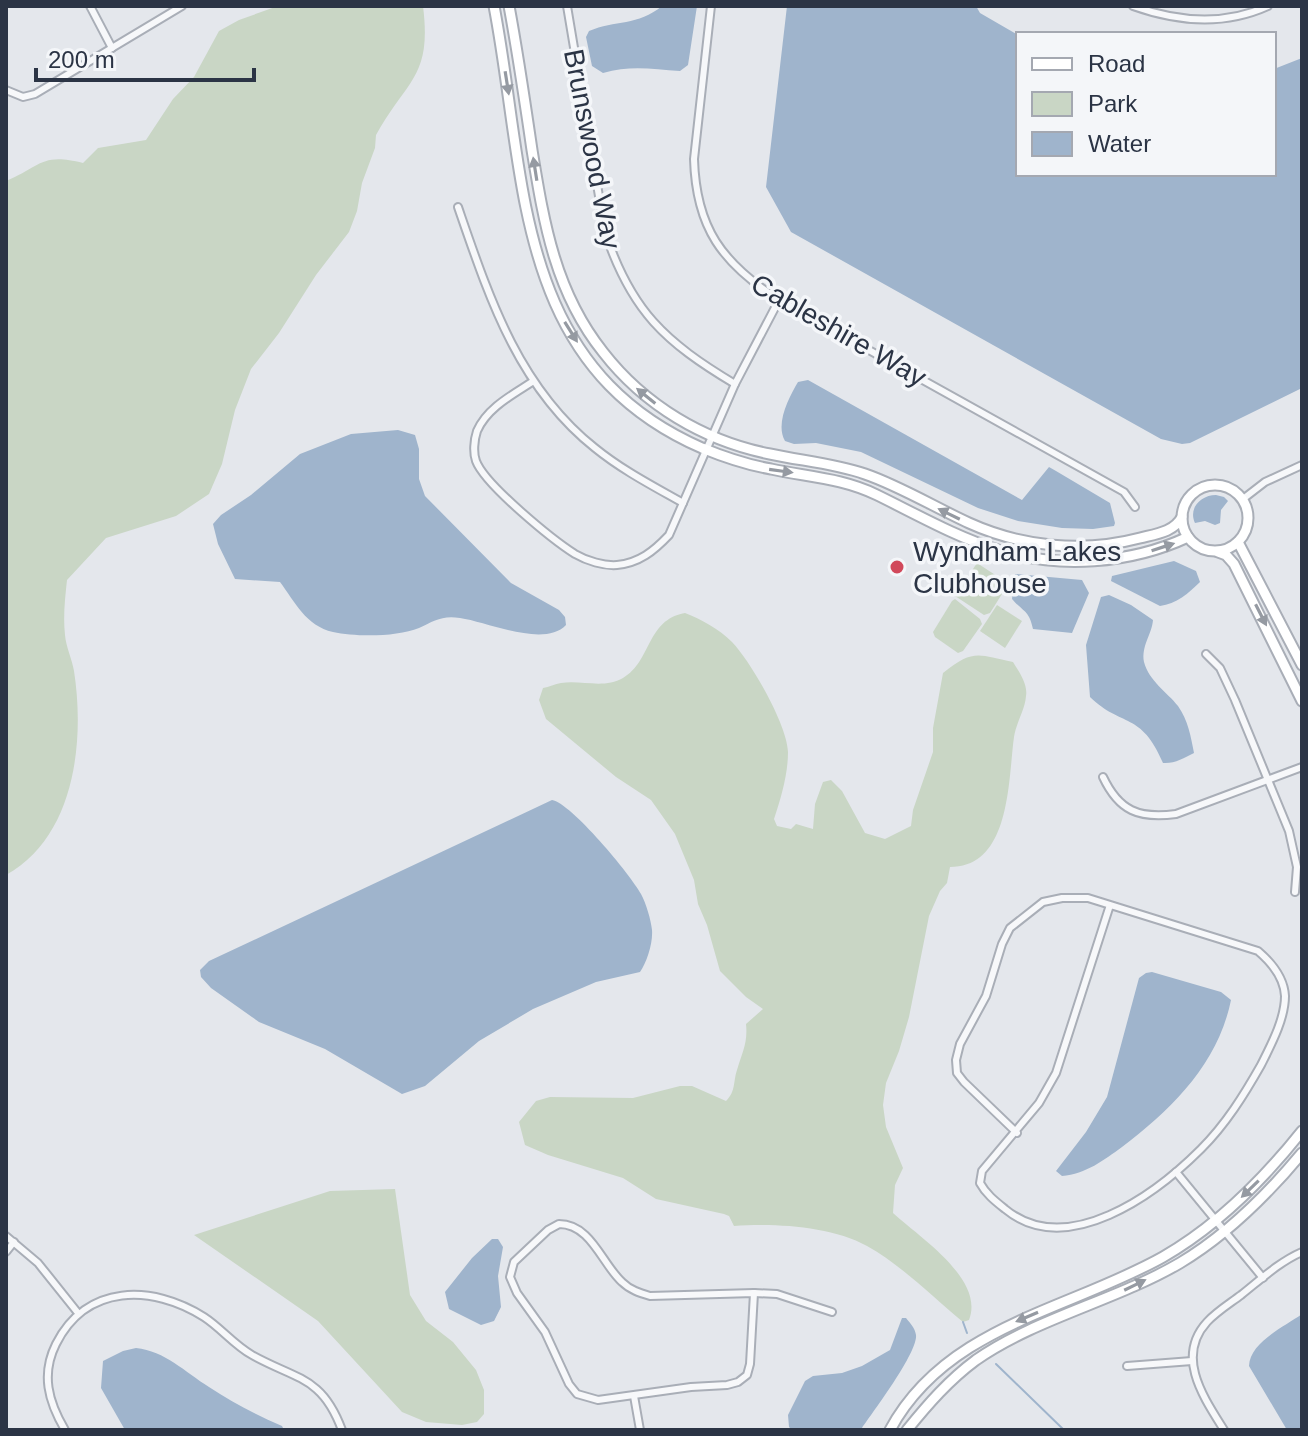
<svg xmlns="http://www.w3.org/2000/svg" width="1308" height="1436" viewBox="0 0 1308 1436" font-family="Arial,sans-serif">
  <rect width="100%" height="100%" fill="#e4e7ec"/>
  <g fill="#c9d6c5">
    <path d="M278 6H423C432 78 407 79 376 135L375 148 362 183 357 211 349 232 316 275 279 333 251 369 235 410 222 464 209 494 176 516 106 538 67 580C65 598 63 617 65 635 66 647 72 659 74 671 85 741 75 837 6 875V181C40 167 41 152 83 163L98 148 146 140 173 99 194 77 219 31 239 20Z"/>
    <path d="M977 563 1006 582 1007 586 990 613 984 615 955 596Z"/>
    <path d="M955 599 980 619 982 624 963 651 958 653 935 637 933 632 952 601Z"/>
    <path d="M997 605 1022 621 1005 648 980 631Z"/>
    <path d="M685 613C701 619 719 629 732 642 751 662 787 724 788 752 788 774 781 798 774 819L777 826 791 829 796 824 813 829 815 804 823 782 831 780 842 791 865 833 885 839 911 826 913 810 933 752V728L943 673C973 649 977 654 1013 662 1019 672 1028 684 1026 696 1025 710 1016 723 1014 737 1008 780 1011 867 950 867L947 883 940 891 929 916 909 1017 899 1051 886 1083 883 1105 886 1127 903 1168 895 1185 893 1213C919 1237 985 1279 969 1320L963 1322C934 1298 900 1264 867 1246 831 1226 774 1223 734 1226L729 1216 724 1214 656 1199 623 1178 548 1155 525 1145 519 1122 536 1101 550 1097 633 1098 680 1086H692L726 1101C736 1091 733 1082 737 1070 742 1053 748 1043 746 1024L763 1009 746 997 720 971 707 925 698 904 694 880 675 834 651 800 616 777 546 719 539 700 543 688C549 687 555 684 561 683 582 680 604 689 623 678 652 661 646 620 685 613Z"/>
    <path d="M395 1189 410 1295 426 1321 453 1342 476 1370 484 1390V1414L477 1422 462 1425 426 1422 402 1412 318 1321 194 1235 330 1191Z"/>
  </g>
  <g fill="#9fb4cc">
    <path d="M662 6H697L688 65 680 71C652 69 630 65 603 73L592 66 586 37 589 31C615 20 638 26 662 6Z"/>
    <path d="M787 6H976L980 13 1018 35V174H1274V69L1302 58V388L1190 443 1182 444 1161 439 791 232 766 187Z"/>
    <path d="M808 380 1022 500 1049 467 1056 471 1110 503 1115 523 1114 526 1093 529 1062 528 1018 521 978 508 861 452 816 443 794 444 785 441C775 424 789 397 798 382Z"/>
    <path d="M398 430 415 435 419 449V479L425 496 511 583 559 610 565 617 566 625C544 648 488 622 460 618 442 615 434 621 419 628 397 637 356 637 333 632 306 626 295 602 280 582L235 579 218 544 213 524 221 515 251 495 300 454 351 434Z"/>
    <path d="M1216 495 1224 497 1228 501 1221 510 1220 523 1215 525 1205 521 1195 523C1188 508 1201 495 1216 495Z"/>
    <path d="M1174 561 1196 571 1200 582C1189 593 1176 604 1160 606L1111 581 1112 576Z"/>
    <path d="M1015 574 1082 580 1089 593 1072 633 1033 629C1029 610 1023 612 1012 599Z"/>
    <path d="M1109 595 1131 605 1153 620C1152 634 1141 646 1144 662 1149 681 1167 692 1178 706 1188 720 1191 737 1194 753 1184 758 1174 764 1163 763 1141 711 1122 728 1090 697L1086 645 1101 597Z"/>
    <path d="M552 800C571 803 631 875 641 894 646 903 651 920 652 930 653 943 647 962 640 972L596 982 533 1009 479 1041 425 1086 402 1094 325 1049 259 1022 211 988 201 977 200 970 209 961Z"/>
    <path d="M1152 972 1221 992 1231 1000C1218 1064 1172 1109 1122 1147 1104 1160 1086 1174 1062 1176L1056 1171 1086 1132 1107 1097 1139 978 1146 973Z"/>
    <path d="M492 1239H498L503 1247 498 1276 501 1307 494 1321 481 1325 449 1309 445 1292 472 1258Z"/>
    <path d="M1302 1314V1430H1287L1249 1366C1250 1342 1284 1327 1302 1314Z"/>
    <path d="M902 1318H906C910 1323 915 1328 916 1335 918 1352 873 1412 862 1428L792 1430 789 1427 788 1415 805 1381 813 1376 842 1373 862 1366 890 1350Z"/>
    <path d="M136 1348C165 1351 185 1372 209 1387 232 1402 256 1415 282 1426L284 1430H125L101 1388 103 1361 123 1351Z"/>
  </g>
  <g fill="none" stroke-linecap="round" stroke-linejoin="round">
    <g stroke="#9fb4cc" stroke-width="2">
      <path d="M963 1322 967 1333"/>
      <path d="M996 1364 1064 1430"/>
    </g>
    <defs>
      <g id="street">
        <path d="M90 6 112 48"/>
        <path d="M567 6 605 232C631 311 665 342 735 384"/>
        <path d="M711 6 694 159C696 228 722 263 779 300L1124 492 1135 507"/>
        <path d="M1133 6C1178 22 1224 26 1268 6"/>
        <path d="M6 90 23 97 35 94 182 6"/>
        <path d="M458 207C489 297 518 387 595 448 622 470 653 486 683 503"/>
        <path d="M532 382C512 395 487 408 477 431 474 440 473 453 476 461 485 485 553 540 575 554 587 561 604 566 617 565 639 563 654 551 669 535L735 384 779 300"/>
        <path d="M1243 499 1265 482 1302 465"/>
        <path d="M1206 654 1220 668 1235 700 1289 831 1297 867 1295 892"/>
        <path d="M1103 777C1119 811 1139 819 1176 814L1302 767"/>
        <path d="M1017 1133 964 1082 957 1073 956 1060 960 1044 986 996 1002 944 1010 928 1043 902 1062 898H1088L1258 951C1272 963 1284 977 1285 996 1285 1019 1271 1045 1261 1065 1244 1095 1226 1124 1201 1149 1156 1194 1067 1260 1005 1209 995 1201 986 1194 980 1183L982 1171 1039 1103 1056 1073 1110 905"/>
        <path d="M1176 1172 1263 1278"/>
        <path d="M559 1224C591 1224 602 1264 622 1282 630 1290 640 1293 650 1296L754 1293 750 1364 747 1375 738 1382 727 1385 691 1387 598 1400 577 1394 569 1384 545 1332 517 1293 510 1277 514 1262 548 1230Z"/>
        <path d="M6 1236 38 1263 78 1313"/>
        <path d="M6 1252 14 1242"/>
        <path d="M754 1293 777 1294 832 1312"/>
        <path d="M1127 1366 1192 1361"/>
        <path d="M634 1396 640 1430"/>
        <path d="M65 1430C48 1401 41 1374 56 1344 86 1284 152 1284 204 1317 221 1328 234 1345 252 1355 297 1380 322 1376 342 1430"/>
        <path d="M1224 1430C1204 1398 1175 1357 1207 1322 1216 1312 1229 1304 1241 1295 1260 1280 1279 1262 1302 1252"/>
      </g>
      <g id="secondary">
        <path d="M494 6C527 177 512 365 702 448 724 457 748 465 771 469 808 477 842 478 877 495 916 514 956 537 998 550 1059 569 1130 564 1188 537"/>
        <path d="M509 6C518 54 525 102 532 150 544 223 555 292 603 352 644 405 704 441 770 454 802 461 833 463 865 474 900 486 934 507 969 523 1022 547 1083 553 1140 538 1156 534 1174 532 1182 517"/>
        <circle cx="1215" cy="518" r="33"/>
        <path d="M1238 542 1302 665"/>
        <path d="M1218 552 1226 555 1234 564 1302 701"/>
        <path d="M890 1430C946 1326 1069 1310 1163 1257 1217 1226 1263 1180 1302 1131"/>
        <path d="M907 1430C928 1404 949 1380 976 1360 1034 1319 1117 1300 1180 1263 1227 1235 1267 1195 1302 1153"/>
      </g>
    </defs>
    <use href="#street" stroke="#a9aeb7" stroke-width="10"/>
    <use href="#secondary" stroke="#a9aeb7" stroke-width="13"/>
    <use href="#street" stroke="#f7f8fa" stroke-width="6"/>
    <use href="#secondary" stroke="#fff" stroke-width="9"/>
  </g>
  <defs><path id="oneway-solid" d="M-6-.8H1V-3.2L6.5 0L1 3.2V.8H-6Z" transform="scale(2)"/></defs>
  <g fill="#959aa2">
    <use href="#oneway-solid" transform="translate(507 83) rotate(81)"/>
    <use href="#oneway-solid" transform="translate(535 169) rotate(-99)"/>
    <use href="#oneway-solid" transform="translate(571 332) rotate(58)"/>
    <use href="#oneway-solid" transform="translate(646 396) rotate(-141)"/>
    <use href="#oneway-solid" transform="translate(781 471) rotate(8)"/>
    <use href="#oneway-solid" transform="translate(949 514) rotate(-154)"/>
    <use href="#oneway-solid" transform="translate(1163 547) rotate(-18)"/>
    <use href="#oneway-solid" transform="translate(1261 615) rotate(63)"/>
    <use href="#oneway-solid" transform="translate(1250 1189) rotate(136)"/>
    <use href="#oneway-solid" transform="translate(1135 1285) rotate(-26)"/>
    <use href="#oneway-solid" transform="translate(1027 1317) rotate(157)"/>
  </g>
  <circle fill="#d1495b" stroke="#f4f6f9" stroke-width="3" cx="897" cy="567" r="8"/>
  <g text-anchor="middle" stroke-width="7" stroke-linejoin="round" paint-order="stroke">
    <g font-size="28" fill="#2b3445" stroke="#f4f6f9">
      <text transform="translate(593 149) rotate(79)" y="10">Brunswood Way</text>
      <text transform="translate(839 330) rotate(30)" y="10">Cableshire Way</text>
    </g>
    <g font-size="28" fill="#2b3445" stroke="#f4f6f9" text-anchor="start">
      <text x="913" y="561">Wyndham Lakes<tspan x="913" dy="32">Clubhouse</tspan></text>
    </g>
  </g>
  <rect width="1308" height="1436" fill="none" stroke="#2b3445" stroke-width="16"/>
  <rect x="1016" y="32" width="260" height="144" fill="#f4f6f9" stroke="#a4a8b1" stroke-width="2"/>
  <rect x="1032" y="58" width="40" height="12" fill="#ffffff" stroke="#a4a8b1" stroke-width="2"/>
  <text x="1088" y="72" font-size="24" fill="#2b3445">Road</text>
  <rect x="1032" y="92" width="40" height="24" fill="#c9d6c5" stroke="#a4a8b1" stroke-width="2"/>
  <text x="1088" y="112" font-size="24" fill="#2b3445">Park</text>
  <rect x="1032" y="132" width="40" height="24" fill="#9fb4cc" stroke="#a4a8b1" stroke-width="2"/>
  <text x="1088" y="152" font-size="24" fill="#2b3445">Water</text>
  <path d="M36 68v12h218v-12" fill="none" stroke="#2b3445" stroke-width="4"/>
  <text x="48" y="68" font-size="24" fill="#2b3445" stroke="#f4f6f9" stroke-width="6" paint-order="stroke">200 m</text>
</svg>
